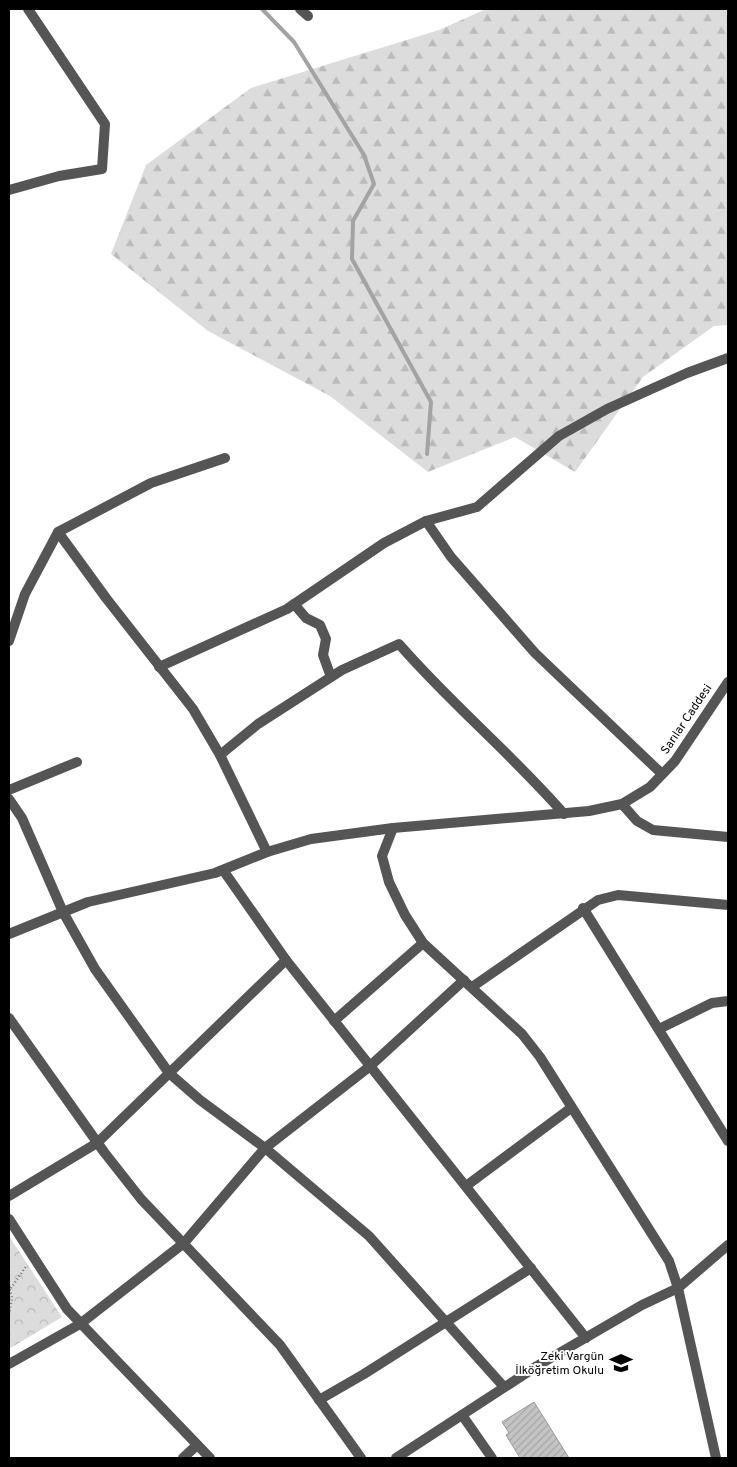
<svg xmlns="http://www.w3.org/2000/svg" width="737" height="1467" viewBox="0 0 737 1467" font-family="Overpass,sans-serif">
  <defs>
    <pattern id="forest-firs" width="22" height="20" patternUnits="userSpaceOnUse" patternTransform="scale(1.25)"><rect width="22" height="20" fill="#dcdcdc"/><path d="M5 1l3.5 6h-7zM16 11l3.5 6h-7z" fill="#bbb"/></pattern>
    <pattern id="park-crowns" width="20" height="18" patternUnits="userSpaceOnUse" patternTransform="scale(1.25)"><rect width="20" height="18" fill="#dcdcdc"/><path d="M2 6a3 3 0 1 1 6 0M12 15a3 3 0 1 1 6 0" fill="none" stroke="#bbb"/></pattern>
    <pattern id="building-hatch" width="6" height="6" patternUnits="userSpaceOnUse" patternTransform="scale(1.25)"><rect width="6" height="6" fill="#c4c4c4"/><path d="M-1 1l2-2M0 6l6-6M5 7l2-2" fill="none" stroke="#a7a7a7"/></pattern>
  </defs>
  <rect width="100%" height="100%" fill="#fff"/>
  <path fill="url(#forest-firs)" d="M486 9H728V325L714 326 643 377 575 472 515 437 428 472 330 396 208 331 111 254 146 165 251 88 439 30Z"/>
  <path fill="url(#park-crowns)" d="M9 1236 62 1317 9 1349Z"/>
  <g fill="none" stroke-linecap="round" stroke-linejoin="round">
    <path stroke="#a3a3a3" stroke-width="4" d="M262 9 294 42 364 155 374 184 353 221 352 259 431 402 427 454"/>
  </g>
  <path fill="url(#building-hatch)" stroke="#999" d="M534 1402 569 1458H520L506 1435 509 1433 502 1422Z"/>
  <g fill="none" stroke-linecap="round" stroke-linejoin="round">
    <g stroke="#777" stroke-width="2.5" stroke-dasharray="1 2.5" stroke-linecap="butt">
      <path d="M9 1286 12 1298 9 1314"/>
      <path d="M9 1291 27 1265"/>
    </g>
    <g stroke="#555" stroke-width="10">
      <path d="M300 9 308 16"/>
      <path d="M9 190 59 176 102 169 105 124 28 9"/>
      <path d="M426 521 451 557 535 653 662 774"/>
      <path d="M58 532 106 598 193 709 220 755 267 852"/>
      <path d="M294 604 306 618 320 625 326 639 323 655 331 677"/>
      <path d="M9 641 25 594 58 532 151 483 225 458"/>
      <path d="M159 667 287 609 384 543 426 521 477 507 559 436 607 409 687 373 728 358"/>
      <path d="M220 755 258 724 342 670 399 644C451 704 512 754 564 814"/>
      <path d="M9 790 77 762"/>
      <path d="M9 799 22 818 63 912 95 969 169 1073 200 1100 265 1148 369 1236 504 1387"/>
      <path d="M622 804 637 821 653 830 728 837"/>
      <path d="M393 828 382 856 389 882 405 915 423 943 522 1034 540 1057 669 1261 678 1288 716 1458"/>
      <path d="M223 870 286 960 586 1338"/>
      <path d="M583 908 728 1141"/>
      <path d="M472 987 598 900 618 895 728 905"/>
      <path d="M9 1018 104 1152 141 1199 280 1345 361 1458"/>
      <path d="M334 1021 423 943"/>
      <path d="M659 1029 712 1003 728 1001"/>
      <path d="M466 1186 571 1108"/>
      <path d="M9 1196 97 1143 286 960"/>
      <path d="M9 1219 67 1309 210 1458"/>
      <path d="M9 1364 80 1324 184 1243 265 1148 369 1067 464 980"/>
      <path d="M319 1400 364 1374 531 1268"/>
      <path d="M462 1415 492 1458"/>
      <path d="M183 1458 197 1445"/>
      <path d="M396 1458 537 1366 642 1305 678 1288 728 1245"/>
    </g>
    <path stroke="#555" stroke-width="10" d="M9 934 88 902 215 873 267 852 311 839 393 828 589 811 622 804 650 787 675 761 728 682"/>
  </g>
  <defs>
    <symbol id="school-bare" viewBox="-9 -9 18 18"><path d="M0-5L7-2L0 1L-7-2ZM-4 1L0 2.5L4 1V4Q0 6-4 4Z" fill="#000" stroke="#fff" stroke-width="2.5" paint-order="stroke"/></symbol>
  </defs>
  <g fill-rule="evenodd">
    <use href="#school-bare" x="605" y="1347" width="32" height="32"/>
  </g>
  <g text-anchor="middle" stroke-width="4" stroke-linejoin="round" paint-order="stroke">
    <g font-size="12" fill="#000" stroke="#fff">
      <text transform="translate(686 719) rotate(-56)" y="4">Sarılar Caddesi</text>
    </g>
    <g font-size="12" fill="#000" stroke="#fff" text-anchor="end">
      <text x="604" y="1360">Zeki Vargün<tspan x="604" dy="14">İlköğretim Okulu</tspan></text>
    </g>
  </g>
  <rect width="737" height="1467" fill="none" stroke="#000000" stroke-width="20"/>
</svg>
